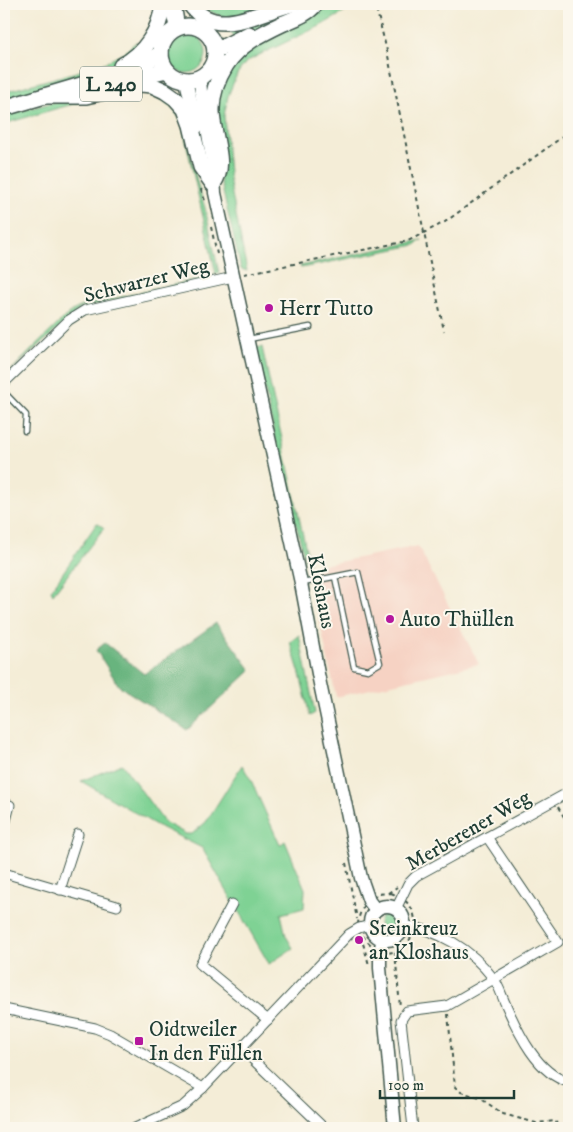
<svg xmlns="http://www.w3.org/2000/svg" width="573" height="1132" viewBox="0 0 573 1132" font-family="'IM FELL DW Pica',serif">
  <rect width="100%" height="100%" fill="#fbf7ec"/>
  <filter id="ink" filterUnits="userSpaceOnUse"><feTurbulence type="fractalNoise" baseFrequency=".02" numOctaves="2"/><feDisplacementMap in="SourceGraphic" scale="10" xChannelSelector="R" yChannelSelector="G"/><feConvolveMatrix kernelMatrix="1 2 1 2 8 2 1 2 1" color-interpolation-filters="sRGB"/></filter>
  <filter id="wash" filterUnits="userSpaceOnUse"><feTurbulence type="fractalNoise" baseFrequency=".0096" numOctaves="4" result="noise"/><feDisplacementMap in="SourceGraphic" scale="20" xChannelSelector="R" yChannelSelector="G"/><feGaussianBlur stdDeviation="1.12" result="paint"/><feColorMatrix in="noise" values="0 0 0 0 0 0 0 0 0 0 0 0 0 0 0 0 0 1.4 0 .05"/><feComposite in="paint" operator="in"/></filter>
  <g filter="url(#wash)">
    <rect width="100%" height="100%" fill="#f4edd7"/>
    <path fill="#f6d2c3" d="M418 546 479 664 336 697 308 568Z"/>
    <g fill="#7fd294" stroke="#4f8864">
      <path d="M194 4H359L320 26 259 55 246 62 237 74 228 96 224 116 230 184 247 271 241 269 220 179 216 125 221 81 242 53 224 18Z"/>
      <circle cx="186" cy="53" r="20"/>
      <path d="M137 41 135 47 136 50 122 61 111 66 4 103V92L98 66 124 53Z"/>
      <path d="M146 87 171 105 182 120 198 185 205 208 219 273 206 279 81 308 4 377 64 318 72 311 82 306 203 278 216 274 182 124C174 104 155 92 134 92 125 91 116 95 108 96 73 103 38 114 4 124V115L59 101Z"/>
      <path d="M422 240 415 245 301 268 300 266Z"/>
      <path d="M262 347 309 563H306L297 528 288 499 256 348Z"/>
      <path d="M97 523 104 528 53 594 51 590Z"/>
      <path d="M299 635 315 713 310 716 300 674 290 642Z"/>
      <path d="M122 764 164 822 186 834H192L206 822 242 765 251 780 280 845 285 841 305 889 304 908 281 914 286 936 293 948 269 964 202 848 156 825 81 781Z"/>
      <circle cx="388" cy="923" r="9"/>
    </g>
    <path fill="#67b47e" stroke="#437859" d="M216 623 251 670 187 730 119 686 96 650 105 643 144 674Z"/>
  </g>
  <g filter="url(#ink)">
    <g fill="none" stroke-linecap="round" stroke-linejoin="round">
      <defs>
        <g id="lane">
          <path d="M249 339 310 327"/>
          <path d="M4 392 26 415 25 431"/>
          <path d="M303 583 358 572 380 663 368 670 354 667 335 577"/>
        </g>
        <g id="street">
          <path d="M4 383 69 320 85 310 233 277"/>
          <path d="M4 828 10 805"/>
          <path d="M4 873 117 906"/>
          <path d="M60 890 78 834"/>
          <path d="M232 904 200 964 268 1020"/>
          <path d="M396 909 408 884 416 876 569 792"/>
          <path d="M403 925C439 930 471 949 493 978 499 985 502 997 506 1005 518 1032 538 1075 569 1082"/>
          <path d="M4 1009 95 1028 110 1034 203 1088"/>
          <path d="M242 1049 324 1128"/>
          <path d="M135 1128 183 1106 203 1088 349 934 359 928 370 925"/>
          <path d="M413 1128 401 1020 407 1011 447 1006 558 942 487 837"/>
        </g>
        <g id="secondary">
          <path d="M200 78 201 92 213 163 215 193 301 583 319 679 361 878 369 901 376 910"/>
          <path d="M186 81 197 127"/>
          <circle cx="387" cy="923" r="17"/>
          <path d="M383 939 380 951V968L395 1128"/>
        </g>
        <g id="primary">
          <path d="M173 4 177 28"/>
          <path d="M190 4C216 41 259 11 293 4"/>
          <circle cx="188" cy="53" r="27"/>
          <path d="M215 51 249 34"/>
          <path d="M121 66C145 54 160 30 163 4"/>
          <path d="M127 79 167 70"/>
          <path d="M46 96H86L141 84 152 85 165 91 175 98 185 109 191 125 201 167 213 184C215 181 217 177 218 174 224 158 211 127 212 109 212 94 218 78 226 65 240 44 261 34 284 23 296 18 307 14 316 4"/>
          <path d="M4 108C28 101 51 94 75 87 104 78 135 70 161 53"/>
        </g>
      </defs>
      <use href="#lane" stroke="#3f574c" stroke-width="7"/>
      <use href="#street" stroke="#3f574c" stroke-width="11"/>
      <use href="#secondary" stroke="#3f574c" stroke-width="15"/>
      <use href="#primary" stroke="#3f574c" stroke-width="18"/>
      <g stroke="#3f574c" stroke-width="2" stroke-dasharray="4 4" stroke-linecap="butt">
        <path d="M381 4 376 8 387 51 444 331"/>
        <path d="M201 189 205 201"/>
        <path d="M211 227 217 254"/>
        <path d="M244 274 408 241 445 222 569 132"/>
        <path d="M558 807 569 825"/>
        <path d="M346 863 357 919"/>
        <path d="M388 893 397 887"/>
        <path d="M391 893C409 900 419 912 413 932 411 936 411 939 408 942 404 945 399 949 395 951 382 958 363 940 359 929 355 916 366 899 379 894 382 893 387 894 391 893Z"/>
        <path d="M361 936 369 965"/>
        <path d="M395 952 400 1007"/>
        <path d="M448 1014 455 1087 461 1092 480 1098 503 1114 536 1123 556 1121 557 1128"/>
      </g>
      <use href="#lane" stroke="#fff" stroke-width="4.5"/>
      <use href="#street" stroke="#fff" stroke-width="9"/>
      <use href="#secondary" stroke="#fff" stroke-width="12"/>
      <use href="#primary" stroke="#fff" stroke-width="15"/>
    </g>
  </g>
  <g fill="#b5179e" stroke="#fbf7ec" stroke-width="2">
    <circle cx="269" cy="308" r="5"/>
    <circle cx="390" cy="619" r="5"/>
    <circle cx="359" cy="940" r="5"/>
    <rect x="134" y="1036" width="10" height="10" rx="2.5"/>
  </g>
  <g text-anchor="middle" stroke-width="4" stroke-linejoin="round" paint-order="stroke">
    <rect fill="#fbf7ec" stroke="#61756b" stroke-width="1" x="80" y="66.5" width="62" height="35" rx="4"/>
    <g font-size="20" font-weight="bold" fill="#1f3d34">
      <text x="111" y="91">L 240</text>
    </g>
    <g font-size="21" fill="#1f3d34" stroke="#fbf7ec">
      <text transform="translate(146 280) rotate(-14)" y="7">Schwarzer Weg</text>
      <text transform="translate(322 591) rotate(79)" y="7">Kloshaus</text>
      <text transform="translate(468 830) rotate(-30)" y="7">Merberener Weg</text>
    </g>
    <g font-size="21" fill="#1f3d34" stroke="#fbf7ec" text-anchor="start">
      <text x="279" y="315">Herr Tutto</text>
      <text x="400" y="626">Auto Thüllen</text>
      <text x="369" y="935">Steinkreuz<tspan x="369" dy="24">an Kloshaus</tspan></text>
      <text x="149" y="1036">Oidtweiler<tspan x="149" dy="24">In den Füllen</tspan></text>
    </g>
  </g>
  <rect width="573" height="1132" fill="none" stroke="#fbf7ec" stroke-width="20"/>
  <path d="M380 1090v8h134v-8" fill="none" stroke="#1f3d34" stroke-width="2.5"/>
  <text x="388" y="1090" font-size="15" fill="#1f3d34" stroke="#fbf7ec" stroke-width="4" paint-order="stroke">100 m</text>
</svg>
